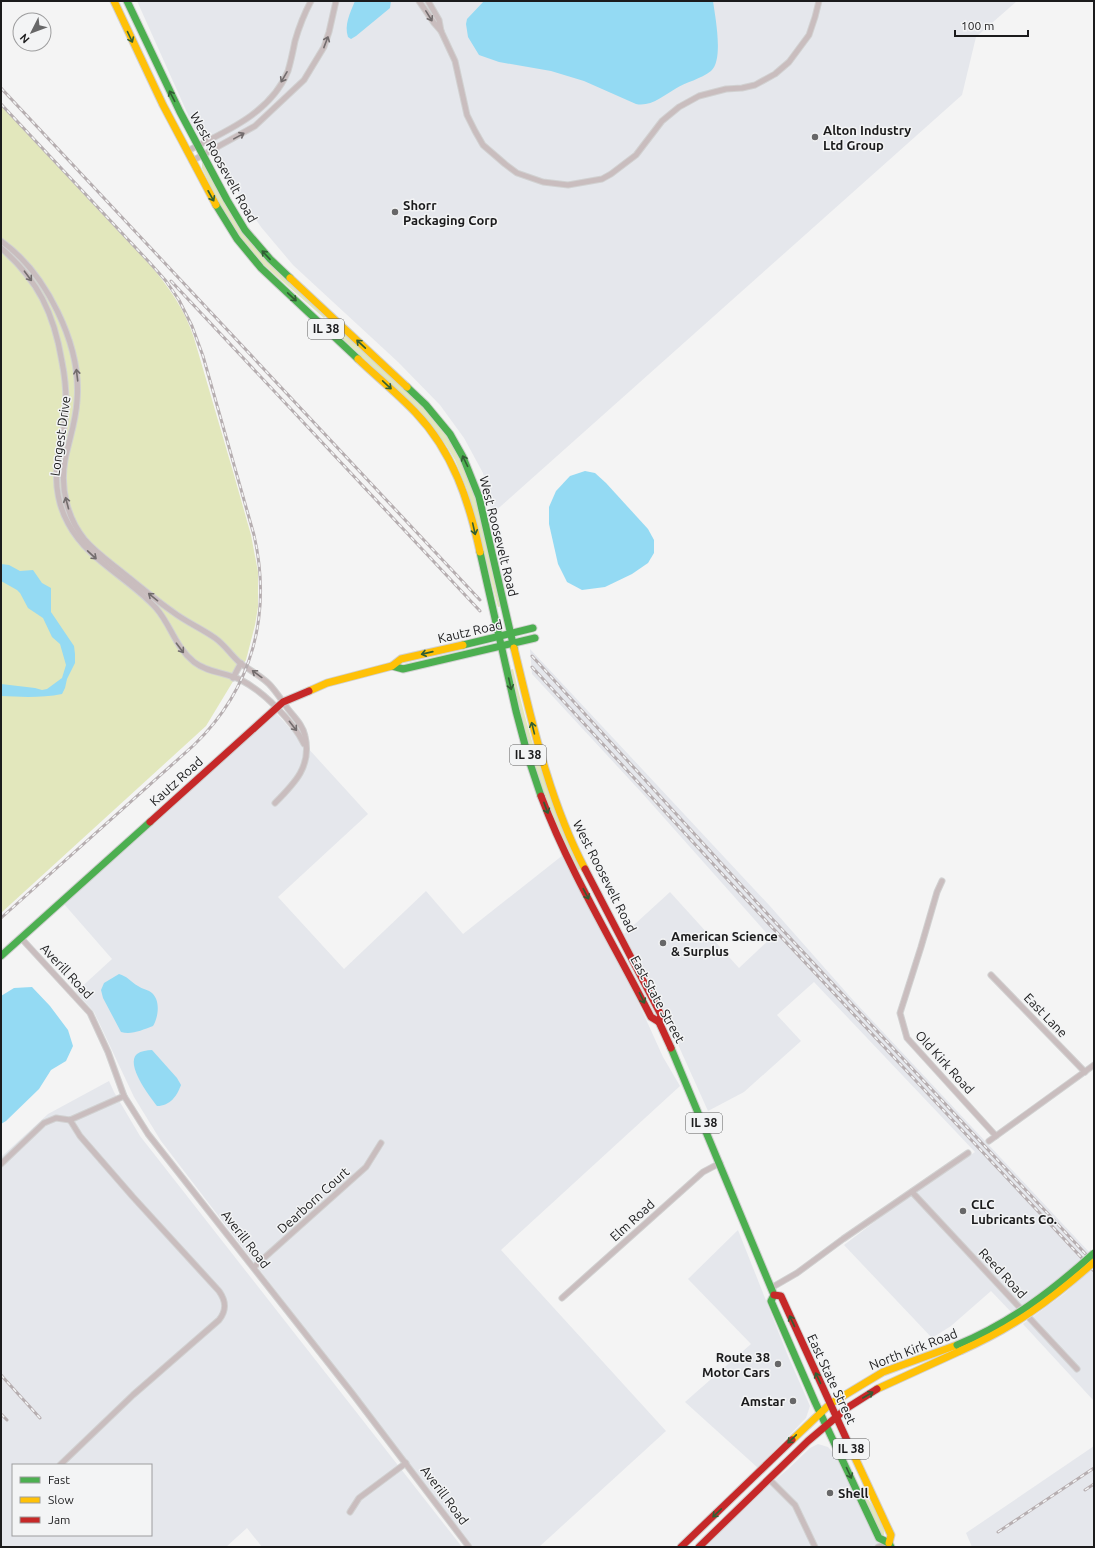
<svg xmlns="http://www.w3.org/2000/svg" width="1095" height="1548" viewBox="0 0 1095 1548" font-family="Ubuntu,sans-serif">
  <rect width="100%" height="100%" fill="#f4f4f4"/>
  <g fill="#e5e7ec" fill-rule="evenodd">
    <path d="M137 1H1017L976 37 962 95 492 514 483 473 464 438 440 405 398 362 293 265 261 227 194 128Z"/>
    <path d="M530 649 769 905 853 1000 1089 1252 1062 1277 1039 1296 1013 1314 991 1291 951 1326 932 1338 844 1245 911 1194 975 1152 814 982 777 1015 801 1041 744 1092 708 1111 662 1009 624 934 670 892 739 968 771 938 642 793 532 674Z"/>
    <path d="M275 712 368 814 278 897 344 969 426 891 463 934 563 855 625 973 663 1057 680 1086 501 1250 666 1431 539 1547H472L161 1141 134 1097 94 1012 76 992 112 959 64 904 185 795Z"/>
    <path d="M109 1081 114 1092 140 1136 462 1547H262L247 1528 226 1547H1V1157L48 1114ZM13 1465H151V1535H13Z"/>
    <path d="M738 1230 788 1356 810 1406 806 1418 758 1468 685 1402 751 1344 688 1279Z"/>
    <path d="M1094 1267V1401L1023 1324 1064 1294Z"/>
    <path d="M818 1444 828 1447 835 1455 880 1547H703L762 1491 788 1469 810 1448Z"/>
    <path d="M1094 1446V1547H972L966 1533Z"/>
  </g>
  <g fill="#e2e7bc">
    <path d="M1 106 150 265C169 287 185 310 194 338L234 475 251 535 258 572V607L255 625 246 660 206 726 1 913Z"/>
    <path d="M202 160 244 234C268 265 298 290 326 316L324 318 255 257 229 222 217 200 202 168Z"/>
    <path d="M343 332C378 365 419 396 447 436 478 480 489 553 502 606L498 607 467 489 455 460 446 445 420 411 340 336Z"/>
    <path d="M513 669C529 737 550 806 581 869L578 870C565 843 553 817 542 789 529 750 520 710 510 670Z"/>
    <path d="M859 1485C866 1498 886 1521 884 1535L882 1536Z"/>
  </g>
  <g fill="#94daf3">
    <path d="M355 1H391L390 8 356 36 351 39 348 37C344 25 350 13 355 1Z"/>
    <path d="M484 1H713C715 16 724 60 711 71 701 79 686 82 675 89 663 96 651 107 636 104L584 81 551 71 499 62 479 55 468 37 466 24 467 19Z"/>
    <path d="M585 471 595 473 606 483 648 529 654 540V553L648 563 632 574 605 587 582 590 567 582 558 564 549 524V507L556 491 570 476Z"/>
    <path d="M1 564 9 565 20 571 33 570 42 583 51 588V612L74 646 75 654V663L67 679 65 688 62 694C42 698 21 697 1 696V684L35 688 42 690 47 689 62 678 66 665 60 644 52 637 43 618 28 608 20 593 17 590 1 581Z"/>
    <path d="M119 974C127 976 131 982 138 986 142 989 149 990 152 993 161 1001 158 1018 153 1026 142 1030 132 1035 121 1032L103 998 101 990 104 983Z"/>
    <path d="M32 987 50 1006 68 1030 73 1046 66 1061 51 1070 39 1089 6 1121 1 1124V996L14 988Z"/>
    <path d="M152 1050 177 1078 181 1085C177 1096 170 1106 157 1106 149 1096 125 1064 137 1054 141 1051 147 1050 152 1050Z"/>
  </g>
  <g fill="none" stroke-linecap="round" stroke-linejoin="round">
    <defs>
      <g id="street">
        <path d="M419 1 434 23 441 31"/>
        <path d="M428 1 439 20 441 31 455 61 467 115 475 131 483 145 505 164 517 173 543 182 568 185 602 179 611 174 636 155 662 121 679 107 699 96 726 89 742 88 755 85 775 74 789 62 809 35 815 17 819 1"/>
        <path d="M187 151C225 132 271 113 288 71 291 61 293 51 295 41 299 27 304 14 311 1"/>
        <path d="M192 161 255 126 304 80 324 47 329 32 336 1"/>
        <path d="M1 241C46 273 82 345 77 401 76 421 69 440 65 460 60 488 67 518 85 540 97 554 114 565 128 577 143 589 157 601 173 612 186 622 201 628 215 638 225 645 231 655 240 663 249 670 260 675 269 684 276 691 282 701 288 709 294 717 303 725 305 736 312 766 295 783 275 803"/>
        <path d="M1 248C38 280 54 313 62 362 66 382 67 401 65 421 63 437 58 453 57 468 55 486 59 507 68 523 88 561 128 577 156 608 171 625 175 647 194 662 208 673 225 672 241 680 264 692 293 721 304 744"/>
        <path d="M233 678 241 663"/>
        <path d="M942 881 937 892 921 947 900 1013 907 1038 996 1136"/>
        <path d="M21 938 90 1013 108 1052 124 1096 148 1134 352 1393 469 1547"/>
        <path d="M991 975 1085 1072"/>
        <path d="M989 1141 1094 1065"/>
        <path d="M1 1164 44 1123 56 1118 70 1120 124 1096"/>
        <path d="M912 1192 1077 1369"/>
        <path d="M254 1267 366 1167 381 1143"/>
        <path d="M771 1288 797 1273 843 1239 968 1153"/>
        <path d="M562 1298 703 1172 720 1163"/>
        <path d="M60 1465 133 1395 219 1320C227 1310 226 1301 219 1291L133 1197 80 1136 70 1120"/>
        <path d="M769 1479 795 1505 815 1547"/>
        <path d="M350 1512 359 1498 406 1463"/>
        <path d="M878 1547 889 1543"/>
      </g>
      <g id="fast">
        <path d="M127 1 180 112 227 200 245 230 270 259 290 278"/>
        <path d="M216 205 237 239 261 268 358 359"/>
        <path d="M407 387 426 405 450 434 463 457 479 497 514 648"/>
        <path d="M480 552 516 711 529 760 541 796"/>
        <path d="M463 645 533 628"/>
        <path d="M392 666 403 669 535 638"/>
        <path d="M1 956 150 822"/>
        <path d="M671 1048 774 1295"/>
        <path d="M774 1295 771 1301 815 1402 879 1538 889 1543 891 1547"/>
      </g>
      <g id="slow">
        <path d="M114 1 163 105 216 205"/>
        <path d="M290 278 407 387"/>
        <path d="M358 359C377 377 398 394 416 413 453 452 469 501 480 552"/>
        <path d="M514 648C532 722 549 801 585 869"/>
        <path d="M309 691 327 683 392 666 401 659 463 645"/>
        <path d="M877 1389 960 1351"/>
        <path d="M792 1440 830 1404 883 1372 957 1345"/>
        <path d="M851 1449 891 1535 889 1543"/>
      </g>
      <g id="jam">
        <path d="M541 796C570 873 614 944 651 1017L659 1022 671 1048"/>
        <path d="M150 822 283 702 309 691"/>
        <path d="M585 869 661 1015 659 1022"/>
        <path d="M774 1295 781 1296 851 1449"/>
        <path d="M681 1547 792 1440"/>
        <path d="M699 1547 808 1441 847 1408 877 1389"/>
      </g>
    </defs>
    <use href="#street" stroke="#d1d1d1" stroke-width="7"/>
    <use href="#fast" stroke="#d1d1d1" stroke-width="9"/>
    <use href="#slow" stroke="#d1d1d1" stroke-width="9"/>
    <use href="#jam" stroke="#d1d1d1" stroke-width="9"/>
    <use href="#street" stroke="#c9bdbe" stroke-width="5"/>
    <use href="#fast" stroke="#4caf50" stroke-width="7"/>
    <use href="#slow" stroke="#ffc107" stroke-width="7"/>
    <use href="#jam" stroke="#c62828" stroke-width="7"/>
    <defs>
      <g id="rail">
        <path d="M1 88 480 600"/>
        <path d="M1 104 150 263 166 281 179 300 192 326 203 356 254 535C272 613 253 688 194 745L1 918"/>
        <path d="M171 281 480 611"/>
        <path d="M532 656 762 908 1094 1263"/>
        <path d="M532 667 726 878 1094 1271"/>
        <path d="M1 1375 40 1418"/>
        <path d="M1 1414 7 1420"/>
        <path d="M1085 1490 1094 1484"/>
        <path d="M998 1532 1094 1468"/>
      </g>
    </defs>
    <use href="#rail" stroke="#b6aeb0" stroke-width="3"/>
    <use href="#rail" stroke="#f3f4f5" stroke-width="1.5" stroke-dasharray="4.5" stroke-linecap="butt"/>
    <defs>
      <path id="fast-bridge" d="M957 1345C1010 1323 1051 1292 1094 1253"/>
      <path id="slow-bridge" d="M960 1351C1013 1328 1051 1300 1094 1262"/>
    </defs>
    <use href="#fast-bridge" stroke="#d1d1d1" stroke-width="9" stroke-linecap="butt"/>
    <use href="#slow-bridge" stroke="#d1d1d1" stroke-width="9" stroke-linecap="butt"/>
    <use href="#fast-bridge" stroke="#4caf50" stroke-width="7"/>
    <use href="#slow-bridge" stroke="#ffc107" stroke-width="7"/>
  </g>
  <defs><path id="oneway-shaft" d="M-6 0H5M1.5-3L5.5 0L1.5 3" fill="none" stroke-width="1.6" stroke-linecap="round" stroke-linejoin="round"/></defs>
  <g stroke="#726c6d">
    <use href="#oneway-shaft" transform="translate(429 16) rotate(58)"/>
    <use href="#oneway-shaft" transform="translate(326 42) rotate(-69)"/>
    <use href="#oneway-shaft" transform="translate(284 77) rotate(120)"/>
    <use href="#oneway-shaft" transform="translate(239 136) rotate(-29)"/>
    <use href="#oneway-shaft" transform="translate(28 276) rotate(53)"/>
    <use href="#oneway-shaft" transform="translate(77 375) rotate(-97)"/>
    <use href="#oneway-shaft" transform="translate(67 503) rotate(-105)"/>
    <use href="#oneway-shaft" transform="translate(92 555) rotate(43)"/>
    <use href="#oneway-shaft" transform="translate(153 597) rotate(-141)"/>
    <use href="#oneway-shaft" transform="translate(180 648) rotate(53)"/>
    <use href="#oneway-shaft" transform="translate(257 674) rotate(-144)"/>
    <use href="#oneway-shaft" transform="translate(293 726) rotate(52)"/>
  </g>
  <g stroke="#315e33">
    <use href="#oneway-shaft" transform="translate(130 37) rotate(65)"/>
    <use href="#oneway-shaft" transform="translate(172 96) rotate(-117)"/>
    <use href="#oneway-shaft" transform="translate(211 196) rotate(61)"/>
    <use href="#oneway-shaft" transform="translate(266 255) rotate(-133)"/>
    <use href="#oneway-shaft" transform="translate(292 297) rotate(43)"/>
    <use href="#oneway-shaft" transform="translate(361 344) rotate(-137)"/>
    <use href="#oneway-shaft" transform="translate(387 385) rotate(43)"/>
    <use href="#oneway-shaft" transform="translate(465 461) rotate(-116)"/>
    <use href="#oneway-shaft" transform="translate(474 529) rotate(77)"/>
    <use href="#oneway-shaft" transform="translate(427 653) rotate(167)"/>
    <use href="#oneway-shaft" transform="translate(510 684) rotate(77)"/>
    <use href="#oneway-shaft" transform="translate(533 728) rotate(-104)"/>
    <use href="#oneway-shaft" transform="translate(546 808) rotate(69)"/>
    <use href="#oneway-shaft" transform="translate(586 894) rotate(62)"/>
    <use href="#oneway-shaft" transform="translate(642 998) rotate(64)"/>
    <use href="#oneway-shaft" transform="translate(792 1321) rotate(-115)"/>
    <use href="#oneway-shaft" transform="translate(818 1378) rotate(-115)"/>
    <use href="#oneway-shaft" transform="translate(868 1395) rotate(-30)"/>
    <use href="#oneway-shaft" transform="translate(792 1439) rotate(136)"/>
    <use href="#oneway-shaft" transform="translate(849 1473) rotate(65)"/>
    <use href="#oneway-shaft" transform="translate(717 1513) rotate(136)"/>
  </g>
  <g fill="#676768" stroke="#f3f4f5" stroke-width="1.5">
    <circle cx="815" cy="137" r="4"/>
    <circle cx="395" cy="212" r="4"/>
    <circle cx="663" cy="943" r="4"/>
    <circle cx="963" cy="1211" r="4"/>
    <circle cx="778" cy="1364" r="4"/>
    <circle cx="793" cy="1401" r="4"/>
    <circle cx="830" cy="1493" r="4"/>
  </g>
  <g text-anchor="middle" stroke-width="3" stroke-linejoin="round" paint-order="stroke">
    <g fill="#f3f4f5" stroke="#5c5c5d" stroke-width="1">
      <rect x="308" y="319" width="36" height="20" rx="3"/>
      <rect x="510" y="745" width="36" height="20" rx="3"/>
      <rect x="686" y="1113" width="36" height="20" rx="3"/>
      <rect x="833" y="1439" width="36" height="20" rx="3"/>
    </g>
    <g font-size="12" font-weight="bold" fill="#1b1b1c">
      <text x="326" y="333">IL 38</text>
      <text x="528" y="759">IL 38</text>
      <text x="704" y="1127">IL 38</text>
      <text x="851" y="1453">IL 38</text>
    </g>
    <g font-size="13" font-weight="bold" fill="#1b1b1c" stroke="#f3f4f5" text-anchor="start">
      <text x="823" y="135">Alton Industry<tspan x="823" dy="15">Ltd Group</tspan></text>
      <text x="403" y="210">Shorr<tspan x="403" dy="15">Packaging Corp</tspan></text>
      <text x="671" y="941">American Science<tspan x="671" dy="15">&amp; Surplus</tspan></text>
      <text x="971" y="1209">CLC<tspan x="971" dy="15">Lubricants Co.</tspan></text>
      <text x="770" y="1362" text-anchor="end">Route 38<tspan x="770" dy="15">Motor Cars</tspan></text>
      <text x="785" y="1406" text-anchor="end">Amstar</text>
      <text x="838" y="1498">Shell</text>
    </g>
    <g font-size="13" fill="#1b1b1c" stroke="#f3f4f5">
      <text transform="translate(224 167) rotate(61)" y="5">West Roosevelt Road</text>
      <text transform="translate(60 436) rotate(-82)" y="5">Longest Drive</text>
      <text transform="translate(499 536) rotate(76)" y="5">West Roosevelt Road</text>
      <text transform="translate(470 631) rotate(-13)" y="5">Kautz Road</text>
      <text transform="translate(176 781) rotate(-42)" y="5">Kautz Road</text>
      <text transform="translate(605 876) rotate(63)" y="5">West Roosevelt Road</text>
      <text transform="translate(67 971) rotate(47)" y="5">Averill Road</text>
      <text transform="translate(658 999) rotate(61)" y="5">East State Street</text>
      <text transform="translate(1046 1015) rotate(46)" y="5">East Lane</text>
      <text transform="translate(945 1062) rotate(48)" y="5">Old Kirk Road</text>
      <text transform="translate(313 1200) rotate(-42)" y="5">Dearborn Court</text>
      <text transform="translate(632 1220) rotate(-42)" y="5">Elm Road</text>
      <text transform="translate(246 1239) rotate(52)" y="5">Averill Road</text>
      <text transform="translate(1003 1273) rotate(47)" y="5">Reed Road</text>
      <text transform="translate(913 1349) rotate(-21)" y="5">North Kirk Road</text>
      <text transform="translate(832 1379) rotate(65)" y="5">East State Street</text>
      <text transform="translate(445 1495) rotate(53)" y="5">Averill Road</text>
    </g>
  </g>
  <rect width="1095" height="1548" fill="none" stroke="#1b1b1c" stroke-width="4"/>
  <rect x="12" y="1464" width="140" height="72" fill="#f3f4f5" stroke="#9d9d9e"/>
  <rect x="20" y="1477" width="20" height="6" fill="#4caf50" stroke="#9d9d9e"/>
  <text x="48" y="1484" font-size="12" fill="#1b1b1c">Fast</text>
  <rect x="20" y="1497" width="20" height="6" fill="#ffc107" stroke="#9d9d9e"/>
  <text x="48" y="1504" font-size="12" fill="#1b1b1c">Slow</text>
  <rect x="20" y="1517" width="20" height="6" fill="#c62828" stroke="#9d9d9e"/>
  <text x="48" y="1524" font-size="12" fill="#1b1b1c">Jam</text>
  <g transform="translate(32 32) rotate(228)"><circle r="19" fill="#f3f4f5" stroke="#9d9d9e"/>
  <path d="M0-3L7 15L0 10L-7 15Z" fill="#676768"/>
  <text y="-6" font-size="11" font-weight="bold" text-anchor="middle" fill="#1b1b1c">N</text>
  </g>
  <path d="M955 30v6h73v-6" fill="none" stroke="#1b1b1c" stroke-width="2"/>
  <text x="961" y="30" font-size="12" fill="#1b1b1c" stroke="#f3f4f5" stroke-width="3" paint-order="stroke">100 m</text>
</svg>
